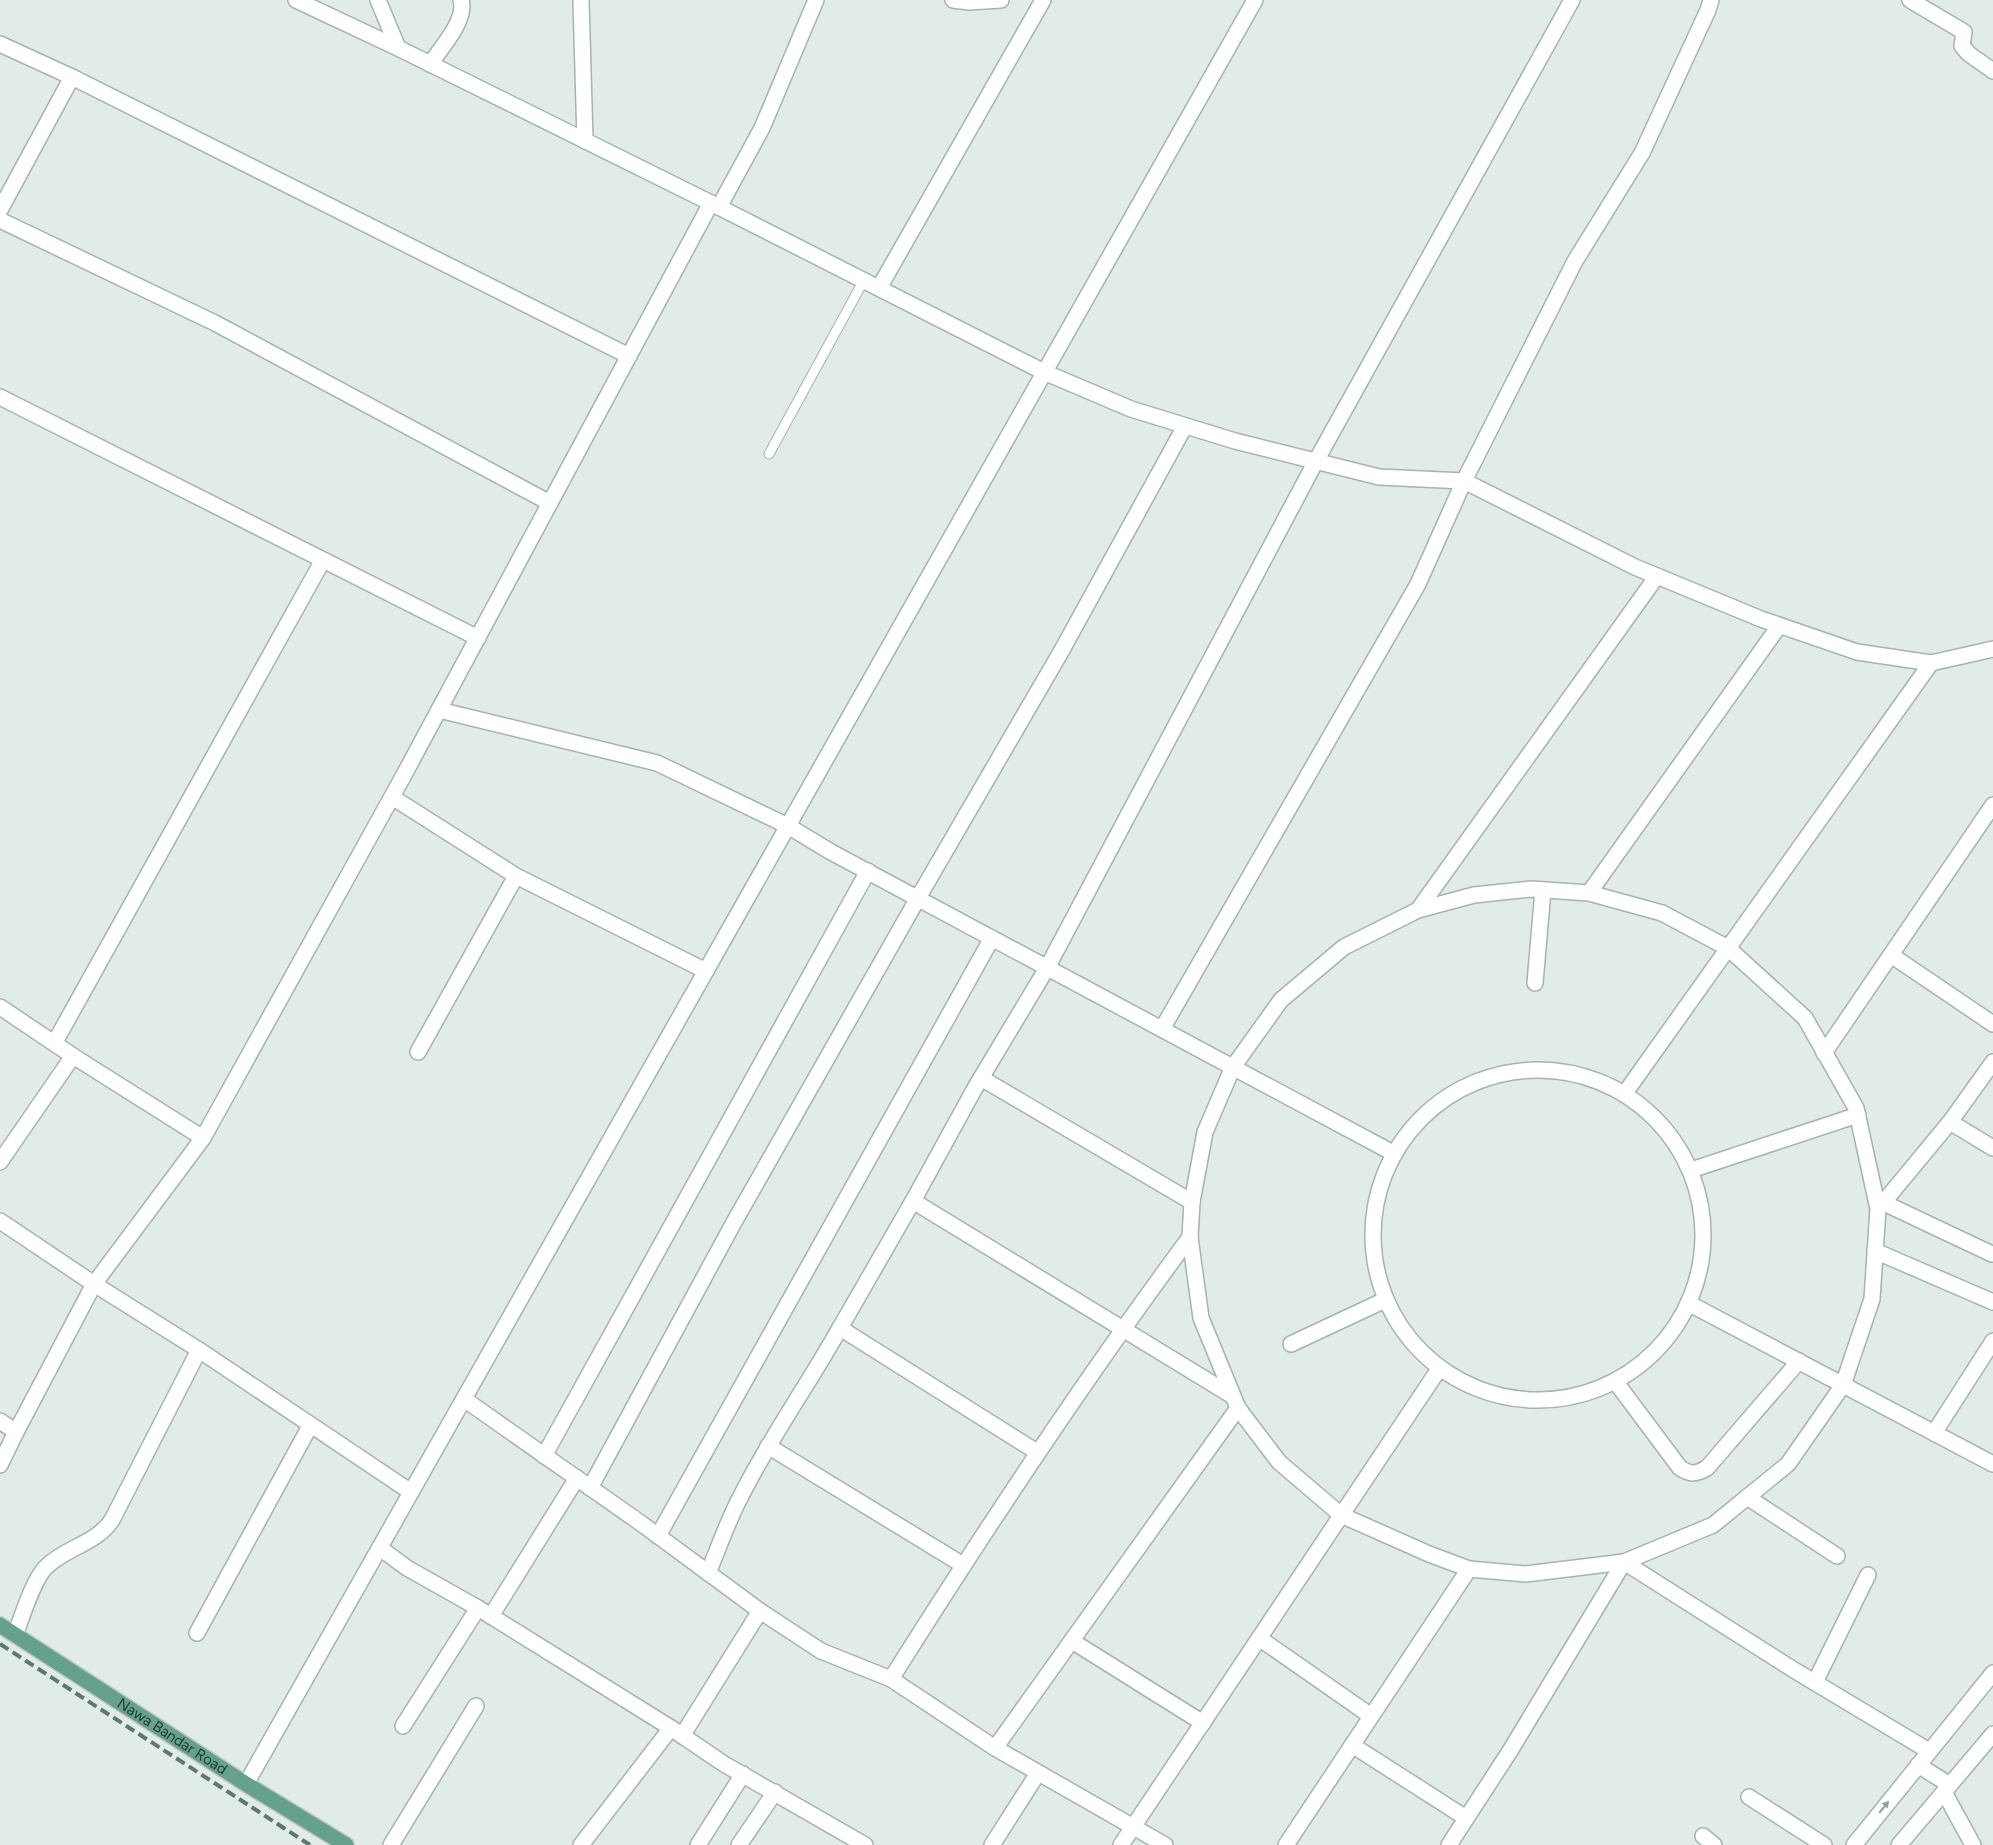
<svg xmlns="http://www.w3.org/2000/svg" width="1993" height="1845" viewBox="0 0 1993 1845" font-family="Figtree,sans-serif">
  <rect width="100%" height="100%" fill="#e1ece7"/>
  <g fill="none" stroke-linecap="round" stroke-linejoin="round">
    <defs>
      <path id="service" d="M769 454 864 280"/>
      <g id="minor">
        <path d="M378 0 398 48"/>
        <path d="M581 0 585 141"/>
        <path d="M953 0 969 2 1001 0"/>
        <path d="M1910 0 1964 32 1962 46 1969 54 1993 71"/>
        <path d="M0 44 72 77 629 356"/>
        <path d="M430 64C441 48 467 20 461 0"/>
        <path d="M711 203 1044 372 1131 409 1235 441 1379 477 1464 481 1635 567 1761 619 1857 652 1931 663 1993 649"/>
        <path d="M719 207 762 128 816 0"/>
        <path d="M0 210 72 77"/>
        <path d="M0 220 215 323 550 503"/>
        <path d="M879 288 1043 0"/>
        <path d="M0 397 478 638"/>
        <path d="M439 710 657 763 788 826 831 852 1393 1153"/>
        <path d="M392 797 516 876 706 971"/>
        <path d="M1589 893 1779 626"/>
        <path d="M1418 910 1657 576"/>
        <path d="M1891 955 1993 1024"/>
        <path d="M1535 983 1543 890"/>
        <path d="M0 1007 73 1056 203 1138"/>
        <path d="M1162 1029 1418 584 1464 481 1575 261 1642 153 1708 10 1711 0"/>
        <path d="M55 1042 323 560"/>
        <path d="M418 1052 516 876"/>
        <path d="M1824 1053 1993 805"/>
        <circle cx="1538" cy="1235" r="165"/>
        <path d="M981 1078 1192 1202"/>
        <path d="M1625 1093 1931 663"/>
        <path d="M1950 1122 1993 1062"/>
        <path d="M0 1162 73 1056"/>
        <path d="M1691 1170 1858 1115"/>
        <path d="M913 1201 975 1088 1047 968 1316 461 1572 0"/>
        <path d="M1884 1203 1992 1254"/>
        <path d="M1878 1209 1856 1108 1805 1018 1728 948 1662 913 1589 893 1531 889 1474 895 1418 910 1344 947 1281 1000 1233 1067 1205 1132 1192 1202 1190 1237 1201 1318 1238 1408 1279 1462 1341 1515 1429 1554 1469 1569 1526 1574 1624 1562 1713 1525 1788 1464 1843 1385 1872 1299 1878 1209 1950 1122 1993 1148"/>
        <path d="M0 1221 94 1284 199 1350 411 1492"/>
        <path d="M1875 1251 1993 1302"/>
        <path d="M1690 1304 1993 1464"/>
        <path d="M840 1328 913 1201 1231 1395"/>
        <path d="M1291 1344 1385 1300"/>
        <path d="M1615 1381 1680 1468C1691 1475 1696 1474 1707 1468L1799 1361"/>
        <path d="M464 1399 642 1524 760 1611 821 1651 891 1679 995 1748 1165 1845"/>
        <path d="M0 1421 16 1432"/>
        <path d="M1934 1433 1993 1341"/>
        <path d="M768 1446 963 1565"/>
        <path d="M544 1456 868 871"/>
        <path d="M0 1465 16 1432 94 1284 203 1138 405 773 711 203 398 48 296 0"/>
        <path d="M590 1488 733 1224 918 898 1062 650 1185 426"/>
        <path d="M1747 1497 1837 1556"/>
        <path d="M658 1536 992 938"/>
        <path d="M380 1548 407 1568 478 1608 671 1728 724 1764 865 1845"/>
        <path d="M708 1573C719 1547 728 1520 741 1496 770 1438 808 1385 840 1328L1037 1452"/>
        <path d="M491 1616 577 1478"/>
        <path d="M197 1633 310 1426"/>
        <path d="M15 1635C22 1617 33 1580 46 1567 66 1547 96 1544 112 1520L199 1350"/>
        <path d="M1259 1638 1371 1716"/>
        <path d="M1072 1641 1203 1723"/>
        <path d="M891 1679C986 1528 1084 1380 1190 1237"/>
        <path d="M1815 1682 1868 1575"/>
        <path d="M403 1726 478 1608"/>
        <path d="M682 1736 760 1611"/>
        <path d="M1352 1745 1466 1818"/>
        <path d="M995 1748 1238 1408"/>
        <path d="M1944 1792 1973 1845"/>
        <path d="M1749 1797 1824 1845"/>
        <path d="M1703 1836 1714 1845"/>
        <path d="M391 1845 476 1706"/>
        <path d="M581 1845 671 1728"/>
        <path d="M698 1845 743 1774"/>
        <path d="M739 1845 775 1792"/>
        <path d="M992 1845 1038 1773"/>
        <path d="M1121 1845 1439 1369"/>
        <path d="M1286 1845 1469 1569"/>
        <path d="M1449 1845 1510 1751 1624 1562 1794 1670 1929 1751"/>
      </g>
      <g id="tertiary">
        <path d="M1918 1765 1950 1785"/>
        <path d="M1854 1845 1993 1673"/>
        <path d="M1899 1845 1993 1734"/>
      </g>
      <path id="secondary" d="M246 1784 1255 0"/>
      <g id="primary">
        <path id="s1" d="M0 1625 246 1784 346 1845"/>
      </g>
    </defs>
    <use href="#service" stroke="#a4b4ae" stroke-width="11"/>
    <use href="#minor" stroke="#a4b4ae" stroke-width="18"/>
    <use href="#tertiary" stroke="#a4b4ae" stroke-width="18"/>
    <use href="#secondary" stroke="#a0b7ae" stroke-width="18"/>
    <use href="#primary" stroke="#c1c8c6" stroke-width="18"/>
    <use href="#service" stroke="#fff" stroke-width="9"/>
    <use href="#minor" stroke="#fff" stroke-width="15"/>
    <use href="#tertiary" stroke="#fff" stroke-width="15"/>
    <use href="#secondary" stroke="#fff" stroke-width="15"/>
    <use href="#primary" stroke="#66a190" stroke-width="15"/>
    <path stroke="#5c7870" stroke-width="4" stroke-dasharray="10 5" stroke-linecap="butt" d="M0 1644 310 1845"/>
  </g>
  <defs><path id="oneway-solid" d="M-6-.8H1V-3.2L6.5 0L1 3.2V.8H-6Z" transform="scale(1.25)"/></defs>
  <use fill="#909e9a" href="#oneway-solid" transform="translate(1884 1807) rotate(-51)"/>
  <g text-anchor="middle" stroke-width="4" stroke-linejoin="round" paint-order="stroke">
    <g font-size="15" fill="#223c34" stroke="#f2f8f5">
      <text dy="5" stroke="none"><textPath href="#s1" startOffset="205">Nawa Bandar Road</textPath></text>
    </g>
  </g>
</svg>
